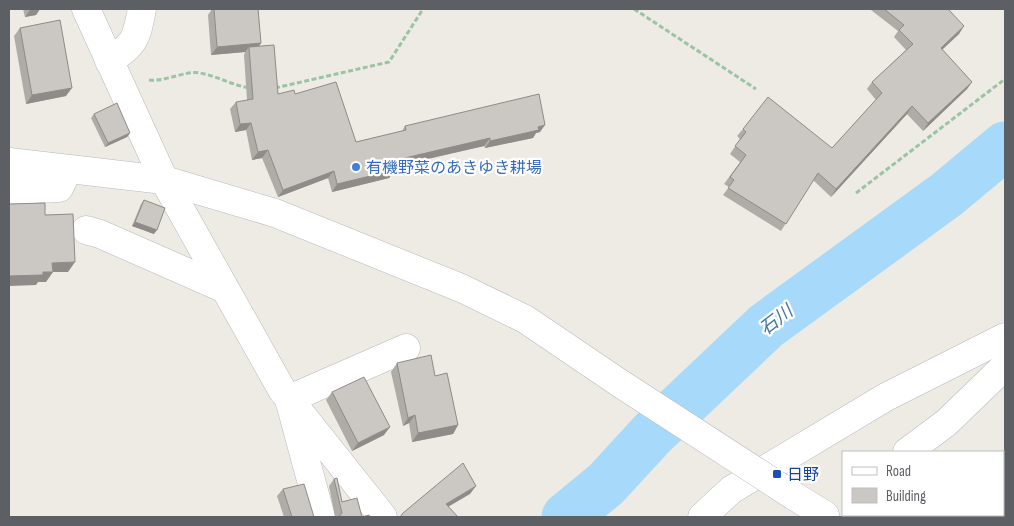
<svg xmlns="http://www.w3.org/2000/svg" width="1014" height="526" viewBox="0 0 1014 526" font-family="'Sofia Sans Condensed','Noto Sans JP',sans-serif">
  <rect width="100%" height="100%" fill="#edebe3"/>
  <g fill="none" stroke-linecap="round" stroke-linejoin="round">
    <path stroke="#a7dafa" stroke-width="49" d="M566 517 606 484 652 434 766 326 946 195 1005 146"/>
    <defs>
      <g id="street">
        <path d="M86 9 164 180 282 390 383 517"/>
        <path d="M109 61C136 44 136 39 142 9"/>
        <path d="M9 190 59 188 68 170"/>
        <path d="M86 230 100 234 225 289"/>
        <path d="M321 517 289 399 406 348"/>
        <path d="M702 517 731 490 886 397 1005 337"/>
      </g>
      <g id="secondary">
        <path d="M9 162 164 180 275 213 461 288 525 319 621 384"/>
        <path d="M907 452 946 423 1005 366"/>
        <path d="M794 496 825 515"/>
      </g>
    </defs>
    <use href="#street" stroke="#b6b9bd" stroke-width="29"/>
    <use href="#secondary" stroke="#b7babf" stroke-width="29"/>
    <g stroke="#9bc4a4" stroke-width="3" stroke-dasharray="5 2.5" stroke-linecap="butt">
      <path d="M634 9 756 89"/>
      <path d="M149 80C166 82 186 70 200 73 217 76 232 85 249 88"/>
      <path d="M275 88 389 62 423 9"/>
      <path d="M856 193 1005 79"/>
    </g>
    <use href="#street" stroke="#fff" stroke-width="28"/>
    <use href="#secondary" stroke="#fff" stroke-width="28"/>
    <defs>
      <path id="secondary-bridge" d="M621 384 794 496"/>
    </defs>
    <use href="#secondary-bridge" stroke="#b7babf" stroke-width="29" stroke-linecap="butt"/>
    <use href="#secondary-bridge" stroke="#fff" stroke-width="28"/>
  </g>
  <g fill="#afaba7">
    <path d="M23 9H40L36 15 25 17Z"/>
    <path d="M212 9H258L261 43 259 47 278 94H295L356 142 402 131 405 126 540 132 536 133 533 138 485 148 484 146 394 167 395 170 389 178 332 192 328 178 278 197 262 158 252 160 246 130 235 132 230 109 236 102 247 100 244 55 245 52 211 55 208 15Z"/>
    <path d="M872 9H948L959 34 942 50 972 82 967 89 923 131 907 114 831 197 813 180 781 231 723 195 729 187 724 184 740 162 730 154 740 139 737 136 743 129 832 148 876 100 867 89 872 82 906 50 894 37 898 31 871 10Z"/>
    <path d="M20 28 66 96 26 104 14 36Z"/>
    <path d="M94 114 130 133 127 137 105 147 91 118Z"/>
    <path d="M144 200 154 234 132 226 141 204Z"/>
    <path d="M397 363 435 376 458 425 453 434 412 442 409 423 403 426 391 372Z"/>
    <path d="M332 392 384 435 352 451 326 400Z"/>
    <path d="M334 479 342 502 362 517H370H335L329 486Z"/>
    <path d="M283 489 314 517H284L277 496Z"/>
  </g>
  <g fill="#8e8b88">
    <path d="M35 9H40L36 15 25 17 30 10Z"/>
    <path d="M964 26 959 34 936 55 941 48Z"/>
    <path d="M261 43 255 52 249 47 245 52 211 55 217 47Z"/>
    <path d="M972 82 967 89 923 131 928 123Z"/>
    <path d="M72 88 66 96 26 104 32 95Z"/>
    <path d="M912 106 907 114 831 197 836 189Z"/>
    <path d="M251 123 246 130 235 132 240 124Z"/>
    <path d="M545 125 540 132 536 133 533 138 485 148 490 141Z"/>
    <path d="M130 133 127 137 105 147 108 143Z"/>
    <path d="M490 138 484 146 387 168 392 161Z"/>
    <path d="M268 150 262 158 252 160 258 152Z"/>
    <path d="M395 170 389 178 332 192 337 184Z"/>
    <path d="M334 171 328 178 278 197 283 190Z"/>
    <path d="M135 222 157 230 154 234 132 226Z"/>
    <path d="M75 262 68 272H53L46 282H38L36 285 9 286V276L52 263Z"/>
    <path d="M415 415 409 423 403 426 408 418Z"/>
    <path d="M458 425 453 434 412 442 418 433Z"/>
    <path d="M390 427 384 435 352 451 358 443Z"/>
    <path d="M476 486 470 494 441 511 446 504Z"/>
  </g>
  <g fill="#cbc7c2" stroke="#8e8b88">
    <path d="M214 9H258L261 43 217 47Z"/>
    <path d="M884 9H948L964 26 941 48 972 82 928 123 912 106 836 189 818 173 786 224 728 188 734 180 730 177 746 155 735 146 746 132 743 129 768 97 832 148 882 93 872 82 913 44 899 30 904 25Z"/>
    <path d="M60 20 72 88 32 95 20 28Z"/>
    <path d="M274 45 278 94 294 90 295 94 336 82 356 142 406 130 405 126 539 94 545 125 538 127 539 130 490 141V138L392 161 395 170 337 184 334 171 283 190 268 150 258 152 251 123 240 124 236 102 253 99 249 47Z"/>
    <path d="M117 103 130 133 108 143 94 114Z"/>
    <path d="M144 200 165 208 157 230 135 222Z"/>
    <path d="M45 203V215L73 214 75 262 52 263 53 272H43V275L9 276V204Z"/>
    <path d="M431 355 435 376 447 373 458 425 418 433 415 415 408 418 397 363Z"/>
    <path d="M364 377 390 427 358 443 332 392Z"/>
    <path d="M463 463 476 486 446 504 458 517H400L403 513Z"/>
    <path d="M337 478 342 502 357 498 362 517 369 515 370 517H339L342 513 334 479Z"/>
    <path d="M304 484 314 517H292L283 489Z"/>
  </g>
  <circle fill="#3f7fe0" stroke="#fff" stroke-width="2" cx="356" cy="167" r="5"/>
  <rect fill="#1a4fb4" stroke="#fff" stroke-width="2" x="772" y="469" width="10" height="10" rx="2.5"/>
  <g text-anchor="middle" stroke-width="4.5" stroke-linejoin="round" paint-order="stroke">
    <g font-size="16" fill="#366cbe" stroke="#fff" text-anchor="start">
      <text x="366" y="173">有機野菜のあきゆき耕場</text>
    </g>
    <g font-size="16" fill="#164399" stroke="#fff" text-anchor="start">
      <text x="787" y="480">日野</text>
    </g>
    <g font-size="18" font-style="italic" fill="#4276a2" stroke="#fff">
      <text transform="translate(776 320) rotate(-38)" y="6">石川</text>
    </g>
  </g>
  <rect width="1014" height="526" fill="none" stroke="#5c5f63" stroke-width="20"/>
  <rect x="842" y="451" width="162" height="65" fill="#ffffff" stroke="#bebfc1"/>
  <rect x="852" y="467" width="25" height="8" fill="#ffffff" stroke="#bebfc1"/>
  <text x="886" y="476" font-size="15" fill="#5c5f63">Road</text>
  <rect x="852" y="488" width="25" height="15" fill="#cbc7c2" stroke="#bebfc1"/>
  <text x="886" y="501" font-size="15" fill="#5c5f63">Building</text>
</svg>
